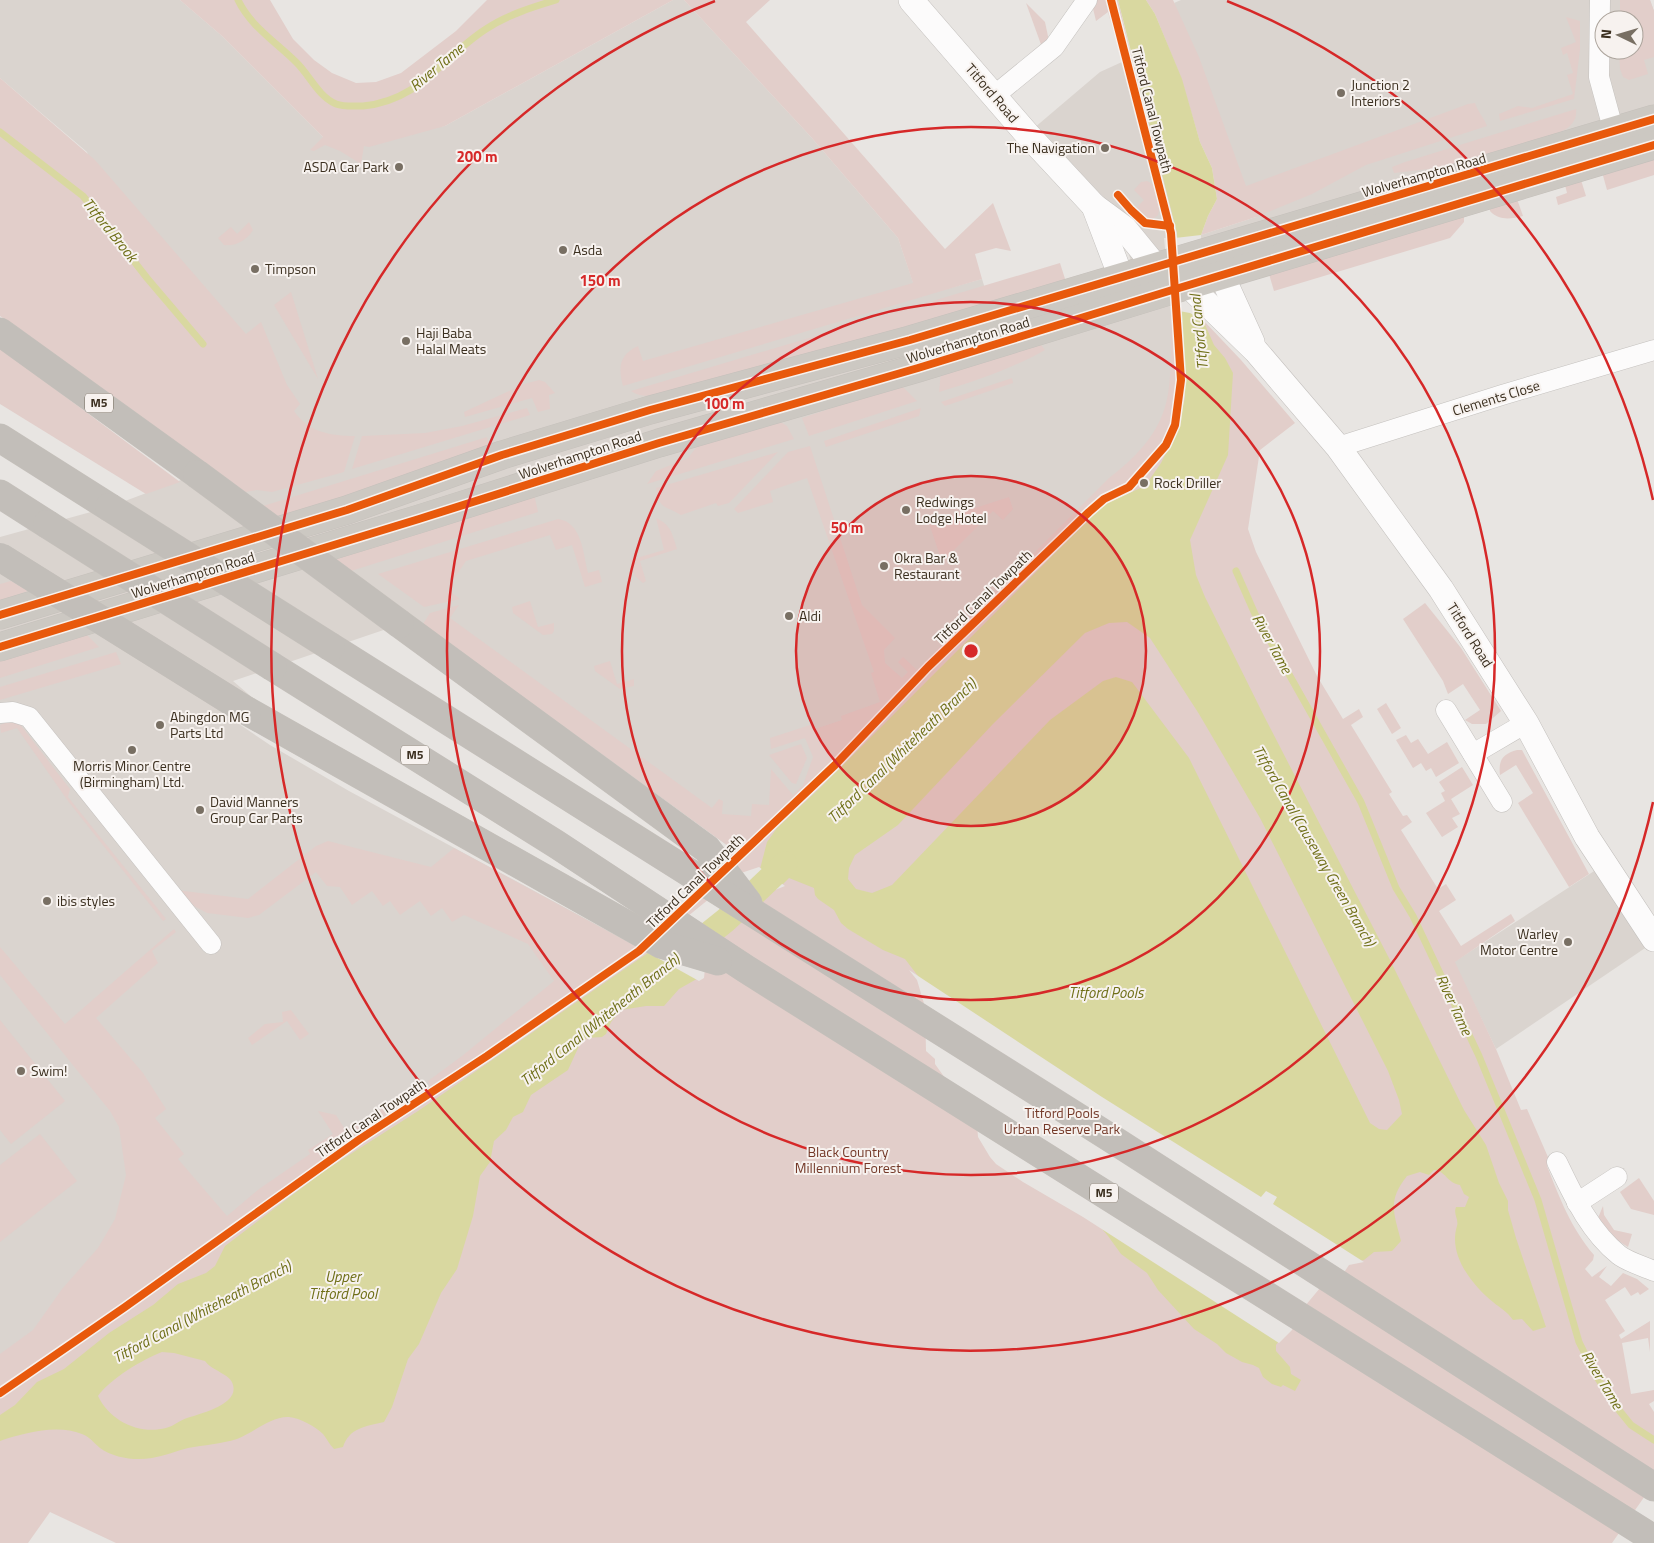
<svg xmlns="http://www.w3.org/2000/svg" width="1654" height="1543" viewBox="0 0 1654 1543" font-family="'Titillium Web',sans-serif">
  <rect width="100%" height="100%" fill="#e8e5e2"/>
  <g fill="#dad4cf" fill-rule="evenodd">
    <path d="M0 0H180L222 36 323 137 445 126 673 0H684L811 137 898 238 918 297 982 279 997 326 1138 286 1128 251 1027 134 1100 72 1122 62 1150 54 1191 236 1164 238 1171 311 1208 400 735 851 416 619 233 681 254 699 239 724 270 745 349 791 638 947 0 1430V537L109 507 197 474 87 152 0 78Z"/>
    <path d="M1181 0H1650L1654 11V130L1202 267 1201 235 1256 217 1174 3ZM1604 20H1634V50H1604Z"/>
    <path d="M1605 864 1654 942 1496 1049 1454 962Z"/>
  </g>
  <g fill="#e2ceca">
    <path d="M180 0H270L293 39 314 60 332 73 356 83 376 82 401 73 456 31 487 0H673L445 126 369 147 364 146 361 164 340 151 325 145 314 151 310 150 323 137 222 36Z"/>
    <path d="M684 0H770L746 22 945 249 993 203 1011 251 996 248 975 254 982 279 623 386C618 367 619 355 638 346L643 361 913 283 898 238 811 137Z"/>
    <path d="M1091 0H1118L1145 112 1137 115 1108 12 1096 21Z"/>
    <path d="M1146 0H1173L1199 57 1246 186 1468 104 1475 103C1478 112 1484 118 1487 126L1366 165 1312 194 1256 217 1201 235 1208 216 1217 199 1212 168 1200 142 1181 78 1155 14Z"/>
    <path d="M1620 0H1650L1654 11V57L1644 60 1648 74 1629 80 1623 77 1620 69 1619 50H1634V20H1620Z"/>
    <path d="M1026 3 1045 22 1049 41 1043 50Z"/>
    <path d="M1566 17 1580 21V49L1574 99 1500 121 1499 114 1518 106 1532 108 1573 94 1567 75 1573 73 1567 53 1563 55 1561 48 1576 42Z"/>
    <path d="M0 78 95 160 246 334 261 322 287 385 300 404 294 411C308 432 331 436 355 436L344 472 272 492 257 490 245 492 0 316Z"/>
    <path d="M1576 109C1578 126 1562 132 1549 137L1446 167 1394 173 1392 167 1405 162Z"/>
    <path d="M1654 157V175L1607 190 1602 172Z"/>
    <path d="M1581 180 1586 196 1558 205 1556 197 1567 193 1565 185Z"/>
    <path d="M1147 181 1153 184 1160 206 1158 215 1151 220 1136 208 1144 200 1134 190 1141 182Z"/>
    <path d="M1517 199 1523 216C1511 219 1499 221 1490 211V207Z"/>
    <path d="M1464 215V222L1450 238 1274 291 1269 274Z"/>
    <path d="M249 222 253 230C247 240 235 247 224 245L218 238 231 227 237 234Z"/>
    <path d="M1060 263 1066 282 939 320 672 392C658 394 643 400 631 391Z"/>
    <path d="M291 292 318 379 274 305Z"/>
    <path d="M1181 310 1203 320 1241 360 1295 423 1260 450 1248 529 1256 552 1317 676 1343 719 1359 709 1363 717 1351 725 1392 792 1389 794 1403 816 1407 815 1412 822 1401 830 1438 889 1446 884 1456 900 1439 911 1461 946 1511 914 1515 921 1455 962 1496 1049 1521 1110 1527 1109 1551 1164 1547 1166C1560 1199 1571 1228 1594 1255L1593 1260 1585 1269 1592 1277 1607 1266 1599 1277 1611 1286 1623 1273 1637 1279 1649 1289 1640 1295 1638 1292 1631 1296 1625 1287 1605 1300 1625 1331 1619 1335 1621 1339 1650 1321V1352L1648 1338 1622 1343 1631 1394 1654 1390V1401L1649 1404 1654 1412V1483L1612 1543H116L50 1512 28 1543H0V1354L33 1330 62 1289 98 1248 115 1219 126 1175 119 1127 110 1111 0 975V947L65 1024 174 929 176 932 152 951 158 963 96 1018 143 1073 166 1109 155 1118 184 1154 178 1159 227 1216 259 1189 310 1154 308 1150 333 1134 318 1111 336 1115 346 1131 394 1101 402 1105 430 1086 428 1081 462 1056 554 981 528 944 464 915 452 922 442 908 431 916 420 901 400 915 390 901 383 906 372 891 352 905 340 887 327 886 316 872 259 915 248 918 207 913 194 906 176 890 248 899 316 846 328 841 431 867 454 848 637 947 735 851 423 624 430 613 459 605 450 618 712 808 719 799 723 801 722 814 751 816 752 804 769 805 771 769 793 795 803 785 813 757 805 738 771 749 770 738 813 724 815 729 842 720 841 716 880 702 871 673 874 672 807 478 770 491 773 502 738 513 734 509 788 452 810 446 862 605 895 638 884 650 885 663 902 678 908 672 898 662 903 657 917 670 1109 478C1133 460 1156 437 1165 407 1173 382 1170 339 1171 312Z"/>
    <path d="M1037 340 1045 350C1011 369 976 381 939 392L941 372Z"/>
    <path d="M0 348 180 482 146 494 0 404Z"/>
    <path d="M1012 378 1013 383 945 406 941 402Z"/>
    <path d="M539 380 545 382 555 393 549 395 550 409 538 412 532 398 465 417 464 412 524 384Z"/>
    <path d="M901 385 917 401 809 436 802 418Z"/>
    <path d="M527 408 530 415 352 469 362 436 425 433 462 426Z"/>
    <path d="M921 408 919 416 826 447 824 441Z"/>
    <path d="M779 421 787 426 794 439 647 484 656 471 688 458 699 444Z"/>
    <path d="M487 437 489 448 366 492 279 517 263 506Z"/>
    <path d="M778 452 729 503 718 506 716 503 681 515C664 505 659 509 656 488Z"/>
    <path d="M534 494 538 512 351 571 332 557Z"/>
    <path d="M1009 497 1013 509 1003 520 993 511 942 562 929 523Z"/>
    <path d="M656 518C671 525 672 533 677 549L640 561 646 581 643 583 635 576 630 560 664 550Z"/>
    <path d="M558 519C582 522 583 553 588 573L599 570 602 582 585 587 572 545 556 550 550 535 466 561 447 589 460 599 424 607 378 574Z"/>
    <path d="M11 581 28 591 0 601V584Z"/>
    <path d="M530 601 538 627 554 623V631L552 634 543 635 513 613 512 607Z"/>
    <path d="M1425 603 1461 648 1501 711 1486 724H1472L1465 720 1480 710 1463 684 1448 694 1443 681 1403 619Z"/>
    <path d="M83 631 99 647 0 678V657Z"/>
    <path d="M116 652 121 664 0 700V687Z"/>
    <path d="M610 661 617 684 634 679V686L620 689 595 671 594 666Z"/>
    <path d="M1386 703 1401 728 1392 734 1377 709Z"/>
    <path d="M10 721 19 723 70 789 68 797 166 919 163 921 68 801 17 728 1 733 0 725Z"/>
    <path d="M1406 735 1411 743 1418 739 1428 754 1447 742 1459 763 1436 777 1431 768 1426 771 1421 763 1413 768 1396 740Z"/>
    <path d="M801 744 807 758 796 784 792 783 769 755Z"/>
    <path d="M1517 750H1522L1589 874 1569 887 1518 803 1533 793 1516 765 1500 775C1498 760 1503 754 1517 750Z"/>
    <path d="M1462 767 1473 785 1451 799 1460 814 1452 818 1458 827 1442 837 1426 813 1445 801 1441 793 1445 791 1439 782Z"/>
    <path d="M291 1010 309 1034 300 1040 287 1021 252 1045 248 1038 265 1024 283 1022 282 1012Z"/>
    <path d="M0 1020 65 1101 11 1144 0 1130Z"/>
    <path d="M40 1134 77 1181 0 1242V1165Z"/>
    <path d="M1639 1178 1654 1201V1215L1631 1209 1620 1192Z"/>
    <path d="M1603 1206 1604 1215 1614 1230 1632 1234 1628 1247C1615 1239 1606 1231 1598 1218Z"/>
  </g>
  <path fill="#d9d8a0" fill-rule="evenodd" d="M1118 0H1146L1155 14 1182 79 1200 142 1212 168 1217 199 1208 216 1201 235 1203 320 1214 345 1225 358 1233 373 1228 455 1190 540 1196 575 1205 597 1264 716 1390 960 1464 1110 1486 1145 1499 1183 1508 1201V1210L1516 1238 1546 1327 1533 1331 1522 1319 1513 1320C1507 1311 1500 1308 1493 1302 1471 1284 1448 1254 1457 1226 1459 1219 1453 1214 1456 1207H1465L1469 1197 1464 1194 1460 1185C1447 1183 1446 1171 1434 1170L1429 1175 1420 1172 1407 1176C1387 1201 1394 1213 1401 1241L1392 1251 1374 1252 1364 1260 1347 1263 1318 1287 1276 1345V1351L1290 1367 1291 1374 1301 1380 1295 1391 1283 1385 1281 1387 1272 1384 1263 1377 1259 1368 1253 1365 1242 1362 1226 1353 1217 1344 1194 1329 1158 1290 1147 1273 1121 1254 1108 1236 929 1024 918 976 905 959 883 950 848 929 841 923 834 910 818 899 815 895 814 888 789 878 783 884 757 888 689 951 702 976 679 989 664 1006H646L621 1010 611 1022 606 1034 602 1037 587 1038 579 1046 568 1070 531 1095 523 1112 513 1117 506 1130 494 1141 490 1162 480 1176 473 1216 457 1269 441 1293 419 1344 408 1359 392 1407 384 1422C366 1426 349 1428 343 1447L334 1449C329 1444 327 1439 323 1434 316 1427 300 1418 289 1417 271 1416 253 1433 237 1439 221 1444 204 1445 188 1448 176 1451 164 1456 152 1458 135 1461 114 1458 100 1448 94 1443 90 1437 82 1434 57 1424 24 1433 0 1441V1415L15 1405 37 1382 64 1369 109 1333 153 1305 178 1284 206 1273 215 1266 225 1246 324 1171 418 1111 645 955 743 875 760 869 767 842 777 828 819 789 1095 513 1107 503 1145 486 1161 463 1175 435 1185 398 1177 233ZM1127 622 1150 638 1199 714 1260 818 1388 1071 1399 1100 1402 1114 1387 1130 1379 1129 1370 1123 1189 758 1132 682 1116 677 1103 681 1050 720 892 885 872 893 856 889 848 879 849 868 855 855 898 825 993 724 1085 633 1109 623ZM162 1352 174 1353 205 1361C212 1371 231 1374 233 1385 239 1405 199 1414 187 1418 180 1420 174 1426 166 1428 139 1435 110 1421 98 1396 110 1379 143 1359 162 1352Z"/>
  <g fill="#e8e5e2">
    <path d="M1201 235 1203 320 1190 313 1179 311 1175 238Z"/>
    <path d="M759 867 785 886 775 890H758L693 952 705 968 704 978 699 981 645 951 741 873Z"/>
    <path d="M909 970 1102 1097 1261 1197 1266 1191 1277 1197 1273 1204 1364 1262 1349 1265 1343 1274 1320 1288 1295 1318 1292 1330 1279 1343 1083 1217 1023 1182 996 1164 990 1157 978 1137 977 1123 935 1064V1059L926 1051 925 1007 917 980Z"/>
  </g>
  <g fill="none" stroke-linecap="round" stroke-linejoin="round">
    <g stroke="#d9d8a0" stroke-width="7">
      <path d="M238 0C251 27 276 42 297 63 310 76 318 96 336 104 344 107 354 106 363 106 421 100 441 58 486 29 507 15 533 7 556 0"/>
      <path d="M0 132 83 196 147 278 203 344"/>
      <path d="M1236 571 1255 614 1361 802 1396 888 1413 916 1479 1056 1538 1200 1579 1342 1595 1374 1614 1404 1631 1425 1654 1440"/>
    </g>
    <path stroke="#d9d8a0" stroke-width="25" d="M686 952 726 920 785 864"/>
    <defs>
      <g id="minor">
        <path d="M1600 0 1599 77 1614 132"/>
        <path d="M994 96 1054 47 1087 0"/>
        <path d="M1338 447 1502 395 1654 350"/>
        <path d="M1446 710 1502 802"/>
        <path d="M0 713 13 712 29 717 211 944"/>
        <path d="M1473 754 1526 723"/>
        <path d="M1557 1162C1573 1195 1589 1231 1619 1255 1628 1262 1643 1266 1654 1271"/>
        <path d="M1577 1203 1617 1177"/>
      </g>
      <g id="tertiary">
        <path d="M911 0 1027 134 1094 206 1124 228 1156 267 1147 284"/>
        <path d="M1094 206 1121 277"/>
        <path d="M1196 269 1188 285 1256 351 1338 447 1441 589 1526 723 1587 837 1654 939"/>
        <path d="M1222 276 1252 342"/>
      </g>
      <g id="trunk">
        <path d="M0 615 347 510 502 455 650 410 910 340 1654 119"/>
        <path d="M0 647 419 519 659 443 918 368 1169 291 1654 145"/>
      </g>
      <g id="motorway">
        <path d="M0 332 197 474"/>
        <path d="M0 438 109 507"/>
        <path d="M0 494 47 524"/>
        <path d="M400 624 707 849 748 903"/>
        <path d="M331 647 1109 1137 1654 1487"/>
        <path d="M273 667 556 844 746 969 1654 1539"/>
        <path d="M247 711 661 944 718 961"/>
      </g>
    </defs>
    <use href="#minor" stroke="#c4c1be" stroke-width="21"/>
    <use href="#tertiary" stroke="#c4c1be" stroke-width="26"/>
    <use href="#trunk" stroke="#c5c0bb" stroke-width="29"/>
    <use href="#motorway" stroke="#c5c0bb" stroke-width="29"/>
    <use href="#minor" stroke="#fcfbfb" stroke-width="20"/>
    <use href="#tertiary" stroke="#fcfbfb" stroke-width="25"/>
    <use href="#trunk" stroke="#ccc8c2" stroke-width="28"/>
    <use href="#motorway" stroke="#c2beb9" stroke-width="28"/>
    <defs>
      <g id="motorway-bridge">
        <path d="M197 474 400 624"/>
        <path d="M109 507 331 647"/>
        <path d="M47 524 273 667"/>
        <path d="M0 557 247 711"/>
      </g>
    </defs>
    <use href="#motorway-bridge" stroke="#c5c0bb" stroke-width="29" stroke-linecap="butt"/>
    <use href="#motorway-bridge" stroke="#c2beb9" stroke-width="28"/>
    <defs>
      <g id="cycleway">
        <path d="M1118 195 1131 210 1145 223 1170 226"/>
        <path d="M0 615 347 510 502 455 650 410 910 340 1654 119"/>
        <path d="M0 647 419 519 659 443 918 368 1169 291 1654 145"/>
        <path d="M0 1393 125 1307 360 1139 487 1056 639 951 835 765 928 667 1089 512 1104 499 1129 487 1166 445 1175 425 1181 380 1171 233 1111 0"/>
      </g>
    </defs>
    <use href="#cycleway" stroke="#f7f2ef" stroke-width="11"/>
    <use href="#cycleway" stroke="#e8590c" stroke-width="8"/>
  </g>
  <circle cx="971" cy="651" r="175" fill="#d62828" fill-opacity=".12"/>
  <g fill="none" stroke="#d62828" stroke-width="2.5">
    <circle cx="971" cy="651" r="175"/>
    <circle cx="971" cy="651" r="349"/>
    <circle cx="971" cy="651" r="524"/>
    <path d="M1653 802A699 699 0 1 1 715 1M1227 1A699 699 0 0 1 1653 500"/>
  </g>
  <g fill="#786f63" stroke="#f7f2ef" stroke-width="2">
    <circle cx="1341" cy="93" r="5"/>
    <circle cx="1105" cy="148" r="5"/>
    <circle cx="399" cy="167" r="5"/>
    <circle cx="563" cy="250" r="5"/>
    <circle cx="255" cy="269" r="5"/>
    <circle cx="406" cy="341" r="5"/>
    <circle cx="1144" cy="483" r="5"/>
    <circle cx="906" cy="510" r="5"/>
    <circle cx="884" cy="566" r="5"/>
    <circle cx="789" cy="616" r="5"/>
    <circle cx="160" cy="725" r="5"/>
    <circle cx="132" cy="750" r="5"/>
    <circle cx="200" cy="810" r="5"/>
    <circle cx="47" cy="901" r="5"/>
    <circle cx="1568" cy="942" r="5"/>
    <circle cx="21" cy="1071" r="5"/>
  </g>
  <g text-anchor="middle" stroke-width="4" stroke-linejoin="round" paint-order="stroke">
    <g fill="#f7f2ef" stroke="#736a5d" stroke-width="1">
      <rect x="85" y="393.5" width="28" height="19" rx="4"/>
      <rect x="401" y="745.5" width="28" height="19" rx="4"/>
      <rect x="1090" y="1183.5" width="28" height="19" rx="4"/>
    </g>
    <g font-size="12" font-weight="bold" fill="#3b2f1f">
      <text x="99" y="407">M5</text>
      <text x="415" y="759">M5</text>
      <text x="1104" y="1197">M5</text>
    </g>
    <g font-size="14" fill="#3b2f1f" stroke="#f7f2ef" text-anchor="start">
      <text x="1351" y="90">Junction 2<tspan x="1351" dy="16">Interiors</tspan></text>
      <text x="1095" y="153" text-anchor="end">The Navigation</text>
      <text x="389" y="172" text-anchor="end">ASDA Car Park</text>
      <text x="573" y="255">Asda</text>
      <text x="265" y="274">Timpson</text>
      <text x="416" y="338">Haji Baba<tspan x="416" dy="16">Halal Meats</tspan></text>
      <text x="1154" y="488">Rock Driller</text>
      <text x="916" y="507">Redwings<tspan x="916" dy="16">Lodge Hotel</tspan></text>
      <text x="894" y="563">Okra Bar &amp;<tspan x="894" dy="16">Restaurant</tspan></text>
      <text x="799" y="621">Aldi</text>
      <text x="170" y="722">Abingdon MG<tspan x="170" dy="16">Parts Ltd</tspan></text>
      <text x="132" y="771" text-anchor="middle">Morris Minor Centre<tspan x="132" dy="16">(Birmingham) Ltd.</tspan></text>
      <text x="210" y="807">David Manners<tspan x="210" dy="16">Group Car Parts</tspan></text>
      <text x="57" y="906">ibis styles</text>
      <text x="1558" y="939" text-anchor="end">Warley<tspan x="1558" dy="16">Motor Centre</tspan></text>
      <text x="31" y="1076">Swim!</text>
    </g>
    <g font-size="14" fill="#3b2f1f" stroke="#f7f2ef">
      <text transform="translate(992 93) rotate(49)" y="5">Titford Road</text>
      <text transform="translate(1152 110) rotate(76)" y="5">Titford Canal Towpath</text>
      <text transform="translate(1424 175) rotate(-16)" y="5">Wolverhampton Road</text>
      <text transform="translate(968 340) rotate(-17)" y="5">Wolverhampton Road</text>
      <text transform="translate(1496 398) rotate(-17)" y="5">Clements Close</text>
      <text transform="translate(580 455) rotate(-18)" y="5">Wolverhampton Road</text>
      <text transform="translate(193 575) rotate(-17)" y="5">Wolverhampton Road</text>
      <text transform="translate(983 597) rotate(-44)" y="5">Titford Canal Towpath</text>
      <text transform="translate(1470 635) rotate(58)" y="5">Titford Road</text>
      <text transform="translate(695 881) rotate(-44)" y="5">Titford Canal Towpath</text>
      <text transform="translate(371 1118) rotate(-34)" y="5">Titford Canal Towpath</text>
    </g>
    <g font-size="14" fill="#743928" stroke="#f7f2ef">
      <text x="1062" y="1118">Titford Pools<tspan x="1062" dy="16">Urban Reserve Park</tspan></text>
      <text x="848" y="1157">Black Country<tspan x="848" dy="16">Millennium Forest</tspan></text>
    </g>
    <g font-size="15" font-style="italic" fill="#6f6f17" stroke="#f7f2ef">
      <text transform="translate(437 67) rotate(-40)" y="5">River Tame</text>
      <text transform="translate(110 230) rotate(51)" y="5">Titford Brook</text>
      <text transform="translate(1199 332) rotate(-96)" y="5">Titford Canal</text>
      <text transform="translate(1272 644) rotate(61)" y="5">River Tame</text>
      <text transform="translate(902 751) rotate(-44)" y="5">Titford Canal (Whiteheath Branch)</text>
      <text transform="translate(1314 846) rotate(60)" y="5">Titford Canal (Causeway Green Branch)</text>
      <text x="1106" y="998">Titford Pools</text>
      <text transform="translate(1454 1005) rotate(65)" y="5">River Tame</text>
      <text transform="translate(600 1020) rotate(-39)" y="5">Titford Canal (Whiteheath Branch)</text>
      <text x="343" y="1282">Upper<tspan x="343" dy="17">Titford Pool</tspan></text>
      <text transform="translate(202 1312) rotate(-28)" y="5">Titford Canal (Whiteheath Branch)</text>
      <text transform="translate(1602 1380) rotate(59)" y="5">River Tame</text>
    </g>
  </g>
  <circle cx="971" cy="651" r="8" fill="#d62828" stroke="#f7f2ef" stroke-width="2.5"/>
  <g font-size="15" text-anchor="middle" font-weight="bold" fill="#d62828" stroke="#f7f2ef" stroke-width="4" stroke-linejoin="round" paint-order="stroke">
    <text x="477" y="162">200 m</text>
    <text x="600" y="286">150 m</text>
    <text x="724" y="409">100 m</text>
    <text x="847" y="533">50 m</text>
  </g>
  <g transform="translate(1619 35) rotate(275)"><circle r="24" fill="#f7f2ef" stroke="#aca49c"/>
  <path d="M0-4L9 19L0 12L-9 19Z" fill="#786f63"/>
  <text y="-8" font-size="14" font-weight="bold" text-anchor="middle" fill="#3b2f1f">N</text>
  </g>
</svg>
